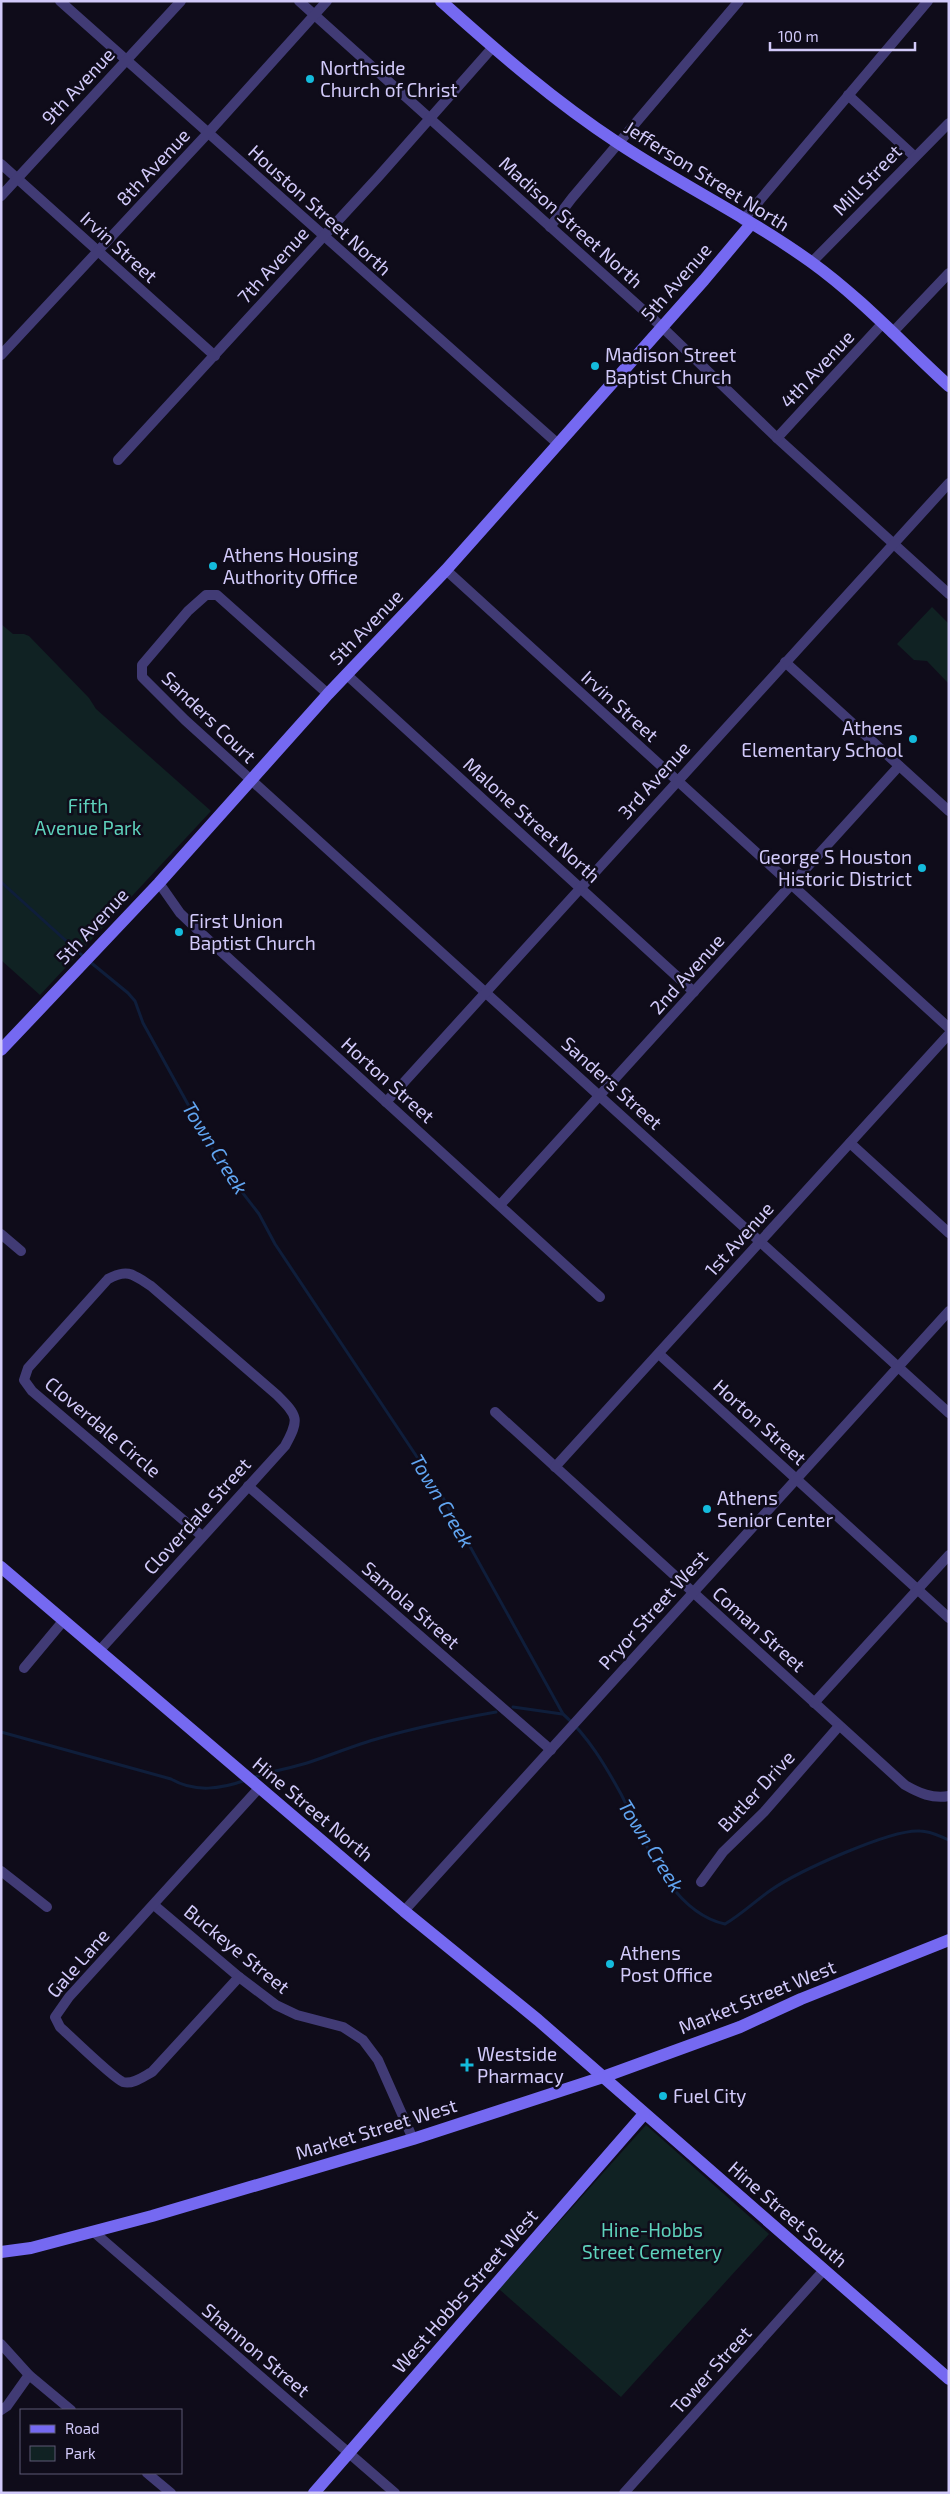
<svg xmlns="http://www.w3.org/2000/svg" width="950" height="2494" viewBox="0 0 950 2494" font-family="'Exo 2',sans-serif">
  <rect width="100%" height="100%" fill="#0f0c1a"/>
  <g fill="#102223">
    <path d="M932 607 949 624V684L927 661 914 660 897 644Z"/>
    <path d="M1 624 13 634H24L29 636 89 698 96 709 211 811 40 995 1 960Z"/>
    <path d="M646 2125 769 2234 621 2397 499 2289Z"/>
  </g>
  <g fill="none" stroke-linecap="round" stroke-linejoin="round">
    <g stroke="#0f1e3b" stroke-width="3">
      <path d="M1 882 84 957"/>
      <path d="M89 961 128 993 135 1001 143 1023 222 1166 259 1214 275 1244 437 1487 563 1714C588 1736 605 1765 621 1794 644 1839 670 1912 725 1924 742 1914 755 1901 771 1890 797 1872 890 1829 920 1831 931 1831 939 1836 949 1840"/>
      <path d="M513 1707 562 1714"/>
      <path d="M1 1732 171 1779C195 1793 221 1789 246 1780"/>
      <path d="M252 1778C270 1771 288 1769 307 1763 331 1755 355 1745 380 1738 418 1727 457 1719 496 1712"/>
    </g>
    <g stroke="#413b75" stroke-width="10">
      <path d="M60 1 557 443"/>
      <path d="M299 1 662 327 777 438 949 594"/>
      <path d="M848 95 914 156"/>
      <path d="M1 164 215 356"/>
      <path d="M1 196 181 1"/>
      <path d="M743 220 928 1"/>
      <path d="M550 227 572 198 739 1"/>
      <path d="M811 263 949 123"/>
      <path d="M892 333 949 273"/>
      <path d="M1 355 208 133 327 1"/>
      <path d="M777 438 882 324"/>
      <path d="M118 460 379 176 493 47"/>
      <path d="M446 570 949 1028"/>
      <path d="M785 662 949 811"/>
      <path d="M347 675 694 992"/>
      <path d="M328 694 217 595H206L188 611 142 665V677L185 720 949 1413"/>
      <path d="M159 883 180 913 203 935 600 1297"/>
      <path d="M386 1102 949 483"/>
      <path d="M850 1143 949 1233"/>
      <path d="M500 1205 899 766"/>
      <path d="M1 1234 21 1251"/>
      <path d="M659 1354 949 1618"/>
      <path d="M495 1412 905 1785C919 1793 932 1799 949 1796"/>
      <path d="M555 1467 949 1034"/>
      <path d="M248 1486 551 1750"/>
      <path d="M100 1650 285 1446C300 1419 298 1416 277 1395L151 1286C134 1275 128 1268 108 1279L28 1368 24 1380 32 1391 202 1536"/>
      <path d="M24 1668 64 1620"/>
      <path d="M814 1703 949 1555"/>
      <path d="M1 1871 47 1907"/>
      <path d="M701 1882 723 1852 764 1812 839 1726"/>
      <path d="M154 1905 239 1977 276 2005 297 2015 343 2027 363 2040 378 2060 413 2139"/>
      <path d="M404 1911 949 1311"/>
      <path d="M239 1977 152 2072C144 2076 133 2085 123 2082 114 2079 70 2036 60 2027L55 2017 69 1997 259 1788"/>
      <path d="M95 2233 395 2493"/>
      <path d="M1 2344 29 2375 71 2410"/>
      <path d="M1 2410 7 2406 29 2375"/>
      <path d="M147 2473 171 2493"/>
      <path d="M624 2493 824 2270"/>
    </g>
    <g stroke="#7569f1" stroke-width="12">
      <path d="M441 1C498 52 554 101 618 143 681 185 750 218 811 262 861 298 904 345 949 386"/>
      <path d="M1 1050 159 883 328 694 446 570 704 280 751 224"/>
      <path d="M1 1567 404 1911 538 2020 949 2379"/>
      <path d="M1 2252 31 2248 152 2216 413 2139 603 2077 740 2027 801 1999 949 1940"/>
      <path d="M314 2493 644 2114"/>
    </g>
  </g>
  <g fill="#14bbdc" stroke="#0f0c1a" stroke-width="2">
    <circle cx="310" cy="79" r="5"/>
    <circle cx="595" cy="366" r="5"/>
    <circle cx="213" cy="566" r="5"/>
    <circle cx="913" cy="739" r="5"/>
    <circle cx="922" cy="868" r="5"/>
    <circle cx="179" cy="932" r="5"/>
    <circle cx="707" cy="1509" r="5"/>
    <circle cx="610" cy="1964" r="5"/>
    <path d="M464.5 2057.5h5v5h5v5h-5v5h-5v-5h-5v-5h5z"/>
    <circle cx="663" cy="2096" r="5"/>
  </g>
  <g text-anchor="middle" stroke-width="5" stroke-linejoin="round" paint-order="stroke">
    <g font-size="19" fill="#d2cafa" stroke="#0f0c1a" text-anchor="start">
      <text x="320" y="75">Northside<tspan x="320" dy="22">Church of Christ</tspan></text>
      <text x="605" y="362">Madison Street<tspan x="605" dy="22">Baptist Church</tspan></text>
      <text x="223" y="562">Athens Housing<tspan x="223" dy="22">Authority Office</tspan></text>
      <text x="903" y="735" text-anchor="end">Athens<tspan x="903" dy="22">Elementary School</tspan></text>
      <text x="912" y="864" text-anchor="end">George S Houston<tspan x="912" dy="22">Historic District</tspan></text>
      <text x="189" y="928">First Union<tspan x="189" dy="22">Baptist Church</tspan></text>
      <text x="717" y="1505">Athens<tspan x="717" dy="22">Senior Center</tspan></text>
      <text x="620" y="1960">Athens<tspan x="620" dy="22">Post Office</tspan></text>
      <text x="477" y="2061">Westside<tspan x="477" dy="22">Pharmacy</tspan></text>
      <text x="673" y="2103">Fuel City</text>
    </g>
    <g font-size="19" fill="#d2cafa" stroke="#0f0c1a">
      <text transform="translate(78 86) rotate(-47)" y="7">9th Avenue</text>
      <text transform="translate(153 167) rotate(-47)" y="7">8th Avenue</text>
      <text transform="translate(707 176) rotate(32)" y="7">Jefferson Street North</text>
      <text transform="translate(867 180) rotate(-46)" y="7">Mill Street</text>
      <text transform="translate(320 210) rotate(42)" y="7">Houston Street North</text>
      <text transform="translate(571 222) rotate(42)" y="7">Madison Street North</text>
      <text transform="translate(119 247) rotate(42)" y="7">Irvin Street</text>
      <text transform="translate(273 265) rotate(-48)" y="7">7th Avenue</text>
      <text transform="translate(676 282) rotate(-49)" y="7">5th Avenue</text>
      <text transform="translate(817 369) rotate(-47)" y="7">4th Avenue</text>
      <text transform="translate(366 627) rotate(-46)" y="7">5th Avenue</text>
      <text transform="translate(620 706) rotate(42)" y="7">Irvin Street</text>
      <text transform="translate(209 717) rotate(44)" y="7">Sanders Court</text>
      <text transform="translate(654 780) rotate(-48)" y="7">3rd Avenue</text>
      <text transform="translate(532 820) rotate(42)" y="7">Malone Street North</text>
      <text transform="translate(92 926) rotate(-47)" y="7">5th Avenue</text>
      <text transform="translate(687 974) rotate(-48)" y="7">2nd Avenue</text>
      <text transform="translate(388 1080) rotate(42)" y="7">Horton Street</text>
      <text transform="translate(612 1083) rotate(42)" y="7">Sanders Street</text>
      <text transform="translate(739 1239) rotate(-48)" y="7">1st Avenue</text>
      <text transform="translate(760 1422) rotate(42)" y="7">Horton Street</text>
      <text transform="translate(103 1427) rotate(40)" y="7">Cloverdale Circle</text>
      <text transform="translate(197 1516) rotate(-48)" y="7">Cloverdale Street</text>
      <text transform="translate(411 1605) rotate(41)" y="7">Samola Street</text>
      <text transform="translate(653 1610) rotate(-48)" y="7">Pryor Street West</text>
      <text transform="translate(759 1629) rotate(42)" y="7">Coman Street</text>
      <text transform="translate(756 1791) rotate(-47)" y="7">Butler Drive</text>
      <text transform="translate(313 1809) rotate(40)" y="7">Hine Street North</text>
      <text transform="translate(237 1949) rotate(39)" y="7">Buckeye Street</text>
      <text transform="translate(78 1963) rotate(-49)" y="7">Gale Lane</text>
      <text transform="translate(757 1997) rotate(-22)" y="7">Market Street West</text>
      <text transform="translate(376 2129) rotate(-17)" y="7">Market Street West</text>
      <text transform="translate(788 2214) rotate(41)" y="7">Hine Street South</text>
      <text transform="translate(465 2291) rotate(-49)" y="7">West Hobbs Street West</text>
      <text transform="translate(256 2350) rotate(40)" y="7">Shannon Street</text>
      <text transform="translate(711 2370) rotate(-48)" y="7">Tower Street</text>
    </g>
    <g font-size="19" fill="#5ed2bc" stroke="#0f0c1a">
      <text x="88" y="813">Fifth<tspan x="88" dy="22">Avenue Park</tspan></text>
      <text x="652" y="2237">Hine-Hobbs<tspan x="652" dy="22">Street Cemetery</tspan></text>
    </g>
    <g font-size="20" font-style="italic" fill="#61a5f1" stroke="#0f0c1a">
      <text transform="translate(215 1148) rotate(58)" y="7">Town Creek</text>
      <text transform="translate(442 1501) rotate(59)" y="7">Town Creek</text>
      <text transform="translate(651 1846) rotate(58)" y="7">Town Creek</text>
    </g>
  </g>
  <rect width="950" height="2494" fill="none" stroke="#d2cafa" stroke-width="5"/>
  <rect x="20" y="2409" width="162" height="65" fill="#0f0c1a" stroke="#5d5874"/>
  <rect x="30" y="2425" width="25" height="8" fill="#7569f1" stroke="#5d5874"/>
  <text x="65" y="2434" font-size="15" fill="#d2cafa">Road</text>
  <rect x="30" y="2446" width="25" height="15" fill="#102223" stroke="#5d5874"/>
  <text x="65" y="2459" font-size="15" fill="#d2cafa">Park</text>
  <path d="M770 42v8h145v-8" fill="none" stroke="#d2cafa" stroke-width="2.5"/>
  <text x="778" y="42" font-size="15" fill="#d2cafa" stroke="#0f0c1a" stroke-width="4" paint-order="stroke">100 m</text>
</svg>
